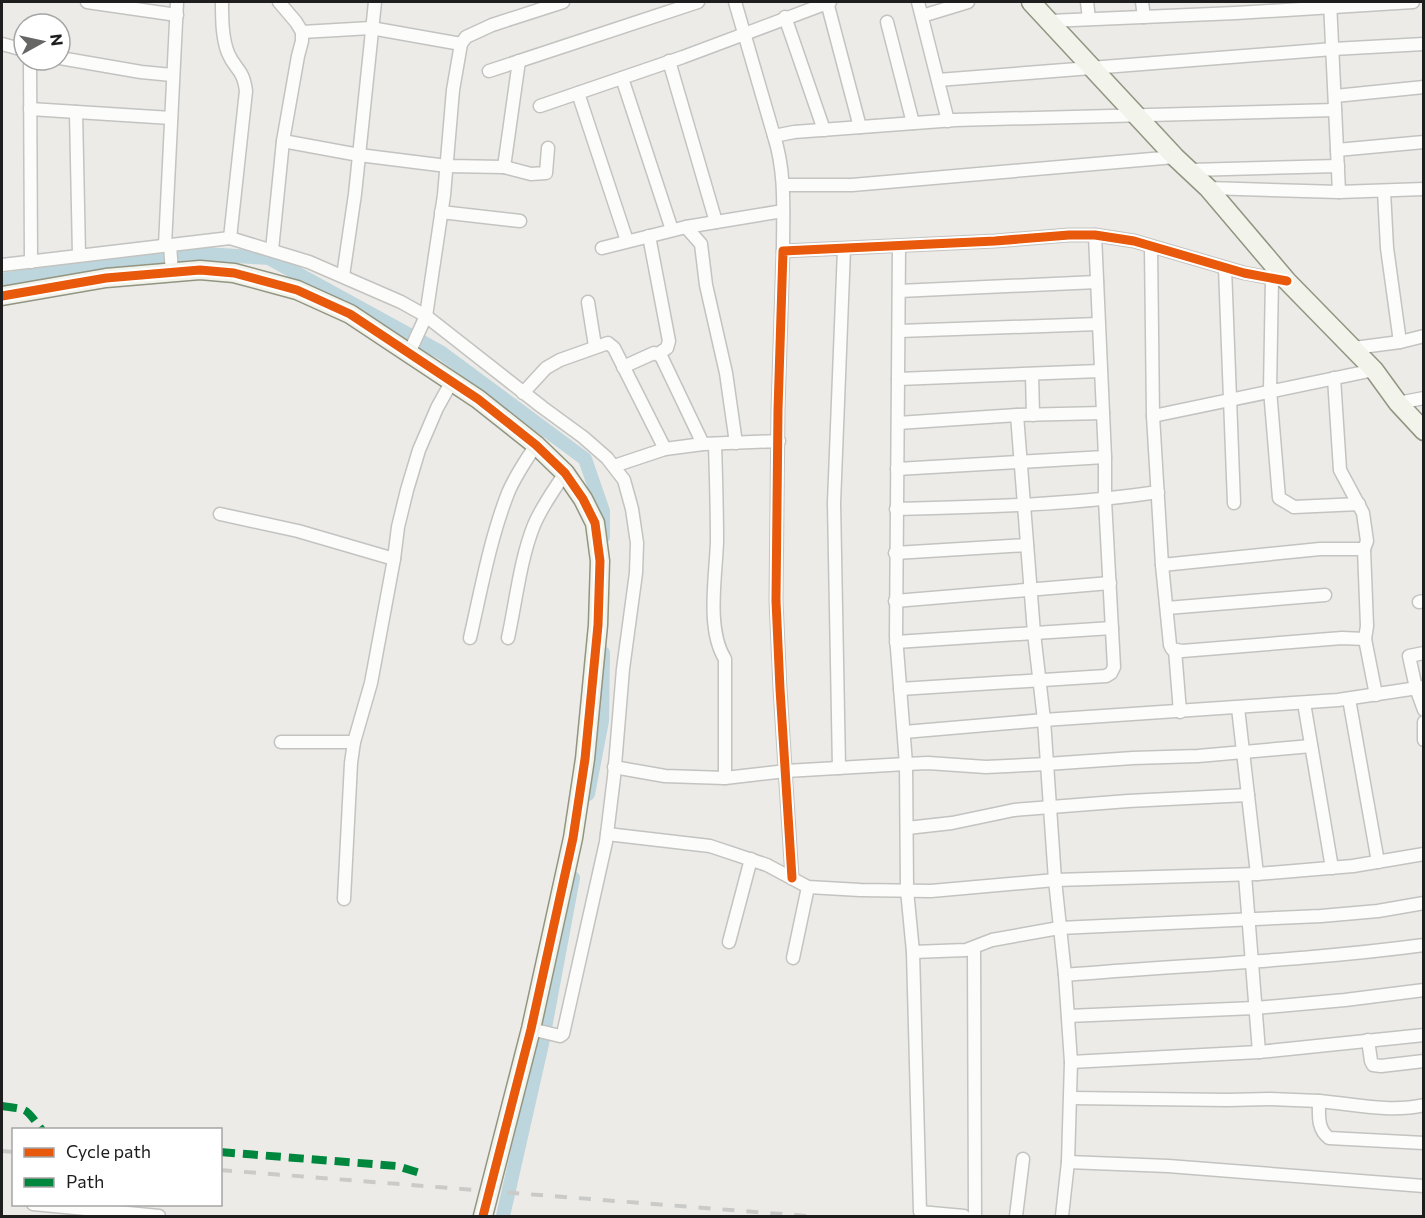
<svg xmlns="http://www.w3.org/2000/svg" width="1425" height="1218" viewBox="0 0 1425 1218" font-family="Commissioner,sans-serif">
  <rect width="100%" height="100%" fill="#ecebe7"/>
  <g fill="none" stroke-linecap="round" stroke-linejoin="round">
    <g stroke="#bdd5dc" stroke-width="14">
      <path d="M2 280 190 253 269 258 442 353 585 459 603 511V537"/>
      <path d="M588 794 602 721 603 653"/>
      <path d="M503 1216 542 1044 573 878"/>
    </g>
    <defs>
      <g id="street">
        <path d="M87 2 177 15"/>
        <path d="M222 2C222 18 222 38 228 53 235 70 243 68 246 91L230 238"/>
        <path d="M735 2 774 136"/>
        <path d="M827 2 860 127"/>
        <path d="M918 2 948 121"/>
        <path d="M1087 2 1089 19"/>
        <path d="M1142 2 1144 17"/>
        <path d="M1330 2 1339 192"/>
        <path d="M922 16 968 2"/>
        <path d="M785 17 824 130"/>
        <path d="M1049 21 1236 13 1413 2"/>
        <path d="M887 22 913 123"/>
        <path d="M302 32 371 28 461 44"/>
        <path d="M2 44 24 50"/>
        <path d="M60 58 141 72 172 75"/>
        <path d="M30 60 31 262"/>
        <path d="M669 61 716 222"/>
        <path d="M489 71 698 2"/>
        <path d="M622 78 672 230"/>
        <path d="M938 80 1333 49 1424 44"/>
        <path d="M578 93 627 241"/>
        <path d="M1335 96 1424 87"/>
        <path d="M540 106 683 57 830 2"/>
        <path d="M30 109 171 118"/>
        <path d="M76 112 79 255"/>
        <path d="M283 141 359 155 447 166 504 167 531 174 546 173 548 148"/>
        <path d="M1337 150 1424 142"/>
        <path d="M504 167 519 61"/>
        <path d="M1190 170 1338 166"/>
        <path d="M784 185H852L1175 157"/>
        <path d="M1208 188 1339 192 1424 189"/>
        <path d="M1384 191 1387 248 1400 342"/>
        <path d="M441 212 520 221"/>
        <path d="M686 227 701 244 706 285 726 373 736 443"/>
        <path d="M649 236 669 341 667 348 658 354"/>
        <path d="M165 245 177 2"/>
        <path d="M170 245 172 273"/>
        <path d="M899 246 896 636 906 764 907 890 913 952 920 1212 964 1216"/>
        <path d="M1151 247 1153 416 1162 565 1170 645 1172 649 1182 651 1342 638 1365 639"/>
        <path d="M602 248 686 227 783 211"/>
        <path d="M272 250 283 141 298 56 302 41V32L296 22 279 2"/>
        <path d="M783 251C783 212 786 173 774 136L794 132 955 120 1335 110"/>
        <path d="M2 265 230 238 309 262 401 302 426 316 542 407 583 437 607 458 624 480 632 509 637 543 636 573 623 669 614 777 606 842 563 1034 560 1036 531 1029"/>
        <path d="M1225 268 1234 503"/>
        <path d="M343 276 355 194 375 2"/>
        <path d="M1272 278 1270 390 1279 498 1294 507 1359 504"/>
        <path d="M899 291 1097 282"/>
        <path d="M588 302 595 346"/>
        <path d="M899 331 1098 324"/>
        <path d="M1354 348 1400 342 1424 336"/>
        <path d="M409 353 426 316 444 195 453 90 461 44 466 37 492 25 563 2"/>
        <path d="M623 367 654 353 661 356 703 444"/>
        <path d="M1032 374 1033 415"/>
        <path d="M1334 378 1340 470 1363 513 1367 541 1364 549 1367 626 1365 639 1376 695"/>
        <path d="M898 379 1100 371"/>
        <path d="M523 393 546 368 560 360 608 343 614 348 665 449"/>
        <path d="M1398 403 1424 398"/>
        <path d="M1017 415 1034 633 1044 720 1055 880 1065 975 1071 1062 1068 1162 1062 1216"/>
        <path d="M1153 416 1374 370"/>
        <path d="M898 423 1017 415 1103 413"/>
        <path d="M715 444C716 476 717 508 717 541 716 576 706 629 725 659V778"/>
        <path d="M614 466 665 449 703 444 779 441"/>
        <path d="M897 469 1105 457 1095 235"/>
        <path d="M896 509C984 507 1071 505 1158 492"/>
        <path d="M220 514 298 531 394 559"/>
        <path d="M895 553 1027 545"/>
        <path d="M1162 565 1320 549H1364"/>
        <path d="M895 601 1110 583"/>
        <path d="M1419 602 1424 601"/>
        <path d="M1167 608 1325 595"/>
        <path d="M470 638C481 590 490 539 508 493 515 476 526 460 536 445"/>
        <path d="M508 638C516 601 520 560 534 525 542 506 554 490 565 473"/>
        <path d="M896 642 1112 628"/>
        <path d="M1175 650 1180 712"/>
        <path d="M1424 653 1409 656 1416 688 1424 710"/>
        <path d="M900 689 1106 676 1111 673 1114 667 1105 500V457"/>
        <path d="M1349 699 1378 862"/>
        <path d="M1304 703 1332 868"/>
        <path d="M1238 708 1257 874"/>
        <path d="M1424 722V740"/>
        <path d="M904 732 1044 720 1338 700 1424 687"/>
        <path d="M281 742H354"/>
        <path d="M614 767 665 776 725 778 786 771 906 764 928 763 986 767 1047 764 1133 758 1198 756 1311 746"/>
        <path d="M839 768 834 503 844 249"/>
        <path d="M907 828 952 823 1014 810 1128 801 1248 795"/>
        <path d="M607 834 710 846 767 865 808 887 860 890 931 891 1055 880 1257 874 1353 866 1424 854"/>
        <path d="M1245 875 1259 1052"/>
        <path d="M792 878 780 689 776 601 778 410 783 251 995 241 1069 235H1095L1134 241 1244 273 1287 281"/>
        <path d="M344 899 351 763 354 742 371 683 394 559 398 527 407 490 419 450 437 408 452 381"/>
        <path d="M729 942 751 859"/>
        <path d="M974 948 975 1216"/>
        <path d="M913 952 966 950 992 940 1059 928 1321 916 1378 911 1424 903"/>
        <path d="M793 958 808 887"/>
        <path d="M1065 975C1184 965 1304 961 1424 945"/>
        <path d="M1068 1016 1255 1008 1345 1000 1424 990"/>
        <path d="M1368 1040 1371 1061 1373 1065 1381 1066 1424 1061"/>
        <path d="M1071 1062 1259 1052 1424 1035"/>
        <path d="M1071 1098 1227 1100 1270 1099 1319 1101"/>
        <path d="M1424 1105C1390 1113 1353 1104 1319 1101 1319 1115 1317 1129 1329 1138L1424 1143"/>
        <path d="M1068 1162 1168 1166 1424 1186"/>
        <path d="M33 1204 159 1216"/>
        <path d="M1016 1216 1023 1159"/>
      </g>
      <g id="secondary">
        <path d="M1031 2 1175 157 1208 188 1287 281 1374 370 1398 403 1424 431"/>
        <path d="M2 296 106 278 200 270 234 273 297 290 350 314 478 399 536 445 565 473 583 499 595 523 600 561 598 625 585 759 573 838 531 1029 483 1216"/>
      </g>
    </defs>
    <use href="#street" stroke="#c3c3c1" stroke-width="15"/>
    <use href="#secondary" stroke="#929581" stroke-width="21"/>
    <use href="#street" stroke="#fcfcfb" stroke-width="12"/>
    <use href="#secondary" stroke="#f2f3eb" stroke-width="18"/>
    <g stroke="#cacac9" stroke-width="4" stroke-dasharray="12 12" stroke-linecap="butt">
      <path d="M2 1151 14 1152"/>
      <path d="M220 1170 807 1216"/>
    </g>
    <g stroke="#00873e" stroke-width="8" stroke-dasharray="15 8" stroke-linecap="butt">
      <path d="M2 1106C30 1110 24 1107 42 1130"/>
      <path d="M220 1152 397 1166 420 1173"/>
    </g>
    <defs>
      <g id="cycleway">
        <path d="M2 296 106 278 200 270 234 273 297 290 350 314 478 399 536 445 565 473 583 499 595 523 600 561 598 625 585 759 573 838 531 1029 483 1216"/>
        <path d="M792 878 780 689 776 601 778 410 783 251 995 241 1069 235H1095L1134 241 1244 273 1287 281"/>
      </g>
    </defs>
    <use href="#cycleway" stroke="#fff" stroke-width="13"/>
    <use href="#cycleway" stroke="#e8590c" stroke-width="9"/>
  </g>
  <rect width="1425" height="1218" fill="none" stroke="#1e1e1e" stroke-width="6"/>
  <rect x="12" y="1128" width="210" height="78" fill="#ffffff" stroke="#a5a5a5" stroke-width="1.5"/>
  <rect x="24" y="1148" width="30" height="9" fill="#e8590c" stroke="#a5a5a5" stroke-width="1.5"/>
  <text x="66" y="1158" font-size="18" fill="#1e1e1e">Cycle path</text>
  <rect x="24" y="1178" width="30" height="9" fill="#00873e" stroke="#a5a5a5" stroke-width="1.5"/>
  <text x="66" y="1188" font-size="18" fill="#1e1e1e">Path</text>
  <g transform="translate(42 42) rotate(82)"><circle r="28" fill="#ffffff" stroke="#a5a5a5" stroke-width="1.5"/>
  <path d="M0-4.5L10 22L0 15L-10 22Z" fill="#666664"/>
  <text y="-9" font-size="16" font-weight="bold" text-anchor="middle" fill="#1e1e1e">N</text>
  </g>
</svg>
